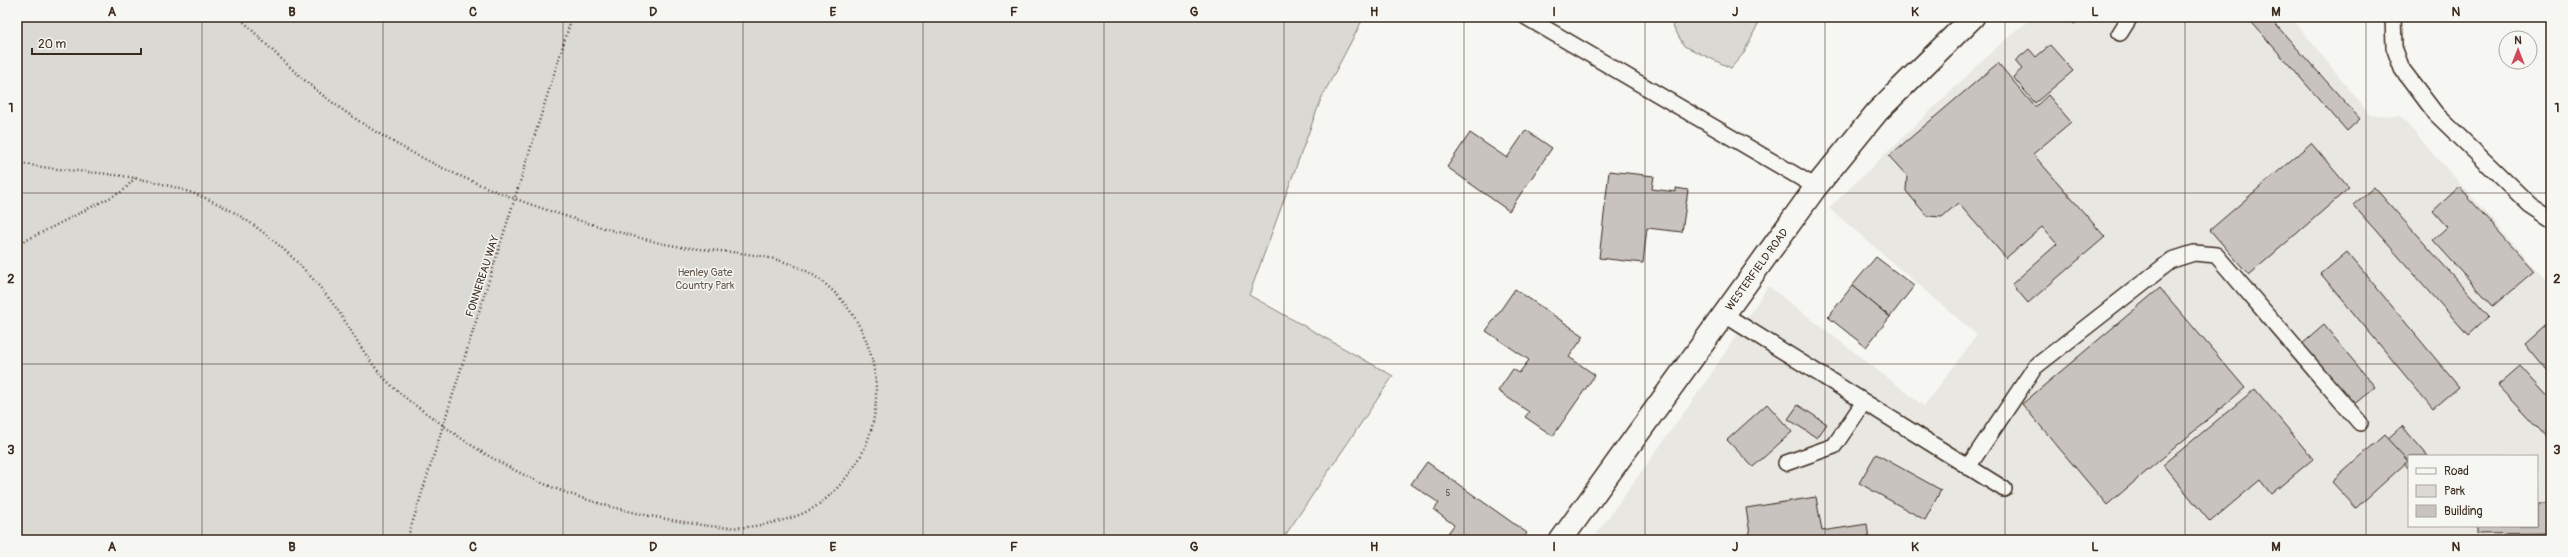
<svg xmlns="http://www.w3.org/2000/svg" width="2568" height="557" viewBox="0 0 2568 557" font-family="Pangolin,sans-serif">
  <rect width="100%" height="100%" fill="#f6f6f2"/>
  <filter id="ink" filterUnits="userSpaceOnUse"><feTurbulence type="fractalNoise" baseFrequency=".025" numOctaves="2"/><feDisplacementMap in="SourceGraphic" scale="8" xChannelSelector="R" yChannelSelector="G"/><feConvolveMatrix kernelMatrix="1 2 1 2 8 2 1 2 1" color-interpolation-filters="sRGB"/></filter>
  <g filter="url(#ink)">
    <path fill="#e8e7e2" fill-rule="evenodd" d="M2033 17H2291L2370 115 2400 116 2551 286V540H1592L1706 382 1768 286 1924 406 1977 335 1829 208 1997 47ZM2409 456H2537V526H2409Z"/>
    <g fill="#dad9d3" stroke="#8a8278">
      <path d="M17 17H1364L1321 99 1249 295 1393 376 1282 540H17Z"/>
      <path d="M1668 17H1758L1759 22 1743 54 1731 68 1684 46Z"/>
    </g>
    <g fill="#c8c3be" stroke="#3b2a1e">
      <path d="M2069 17H2083L2074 24Z"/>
      <path d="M2247 17H2269L2360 119 2347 131Z"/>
      <path d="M2050 45 2073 71 2035 103 2013 77 2022 69 2015 61 2029 49 2036 57Z"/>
      <path d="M1998 63 2035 107 2048 95 2071 122 2033 154 2105 237 2028 303 2012 284 2057 244 2042 227 2006 258 1958 203 1942 217 1927 216 1906 191 1907 176 1889 156Z"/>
      <path d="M1526 130 1552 148 1509 211 1447 167 1470 133 1507 158Z"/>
      <path d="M2311 143 2349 188 2249 275 2210 230Z"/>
      <path d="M1609 171 1654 176 1652 189 1676 192V188L1688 190 1682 232 1647 228 1643 263 1599 258Z"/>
      <path d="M2374 187 2489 316 2468 335 2353 205Z"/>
      <path d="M2459 187 2534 271 2493 306 2433 240 2447 227 2433 211Z"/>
      <path d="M2347 252 2459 387 2433 409 2321 274Z"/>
      <path d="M1876 257 1914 286 1890 317 1852 286Z"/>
      <path d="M1852 286 1890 317 1866 347 1828 317Z"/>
      <path d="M2160 288 2245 388 2107 505 2022 404Z"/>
      <path d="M1515 289 1584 336 1569 357 1595 375 1553 436 1525 417 1529 412 1498 391 1513 369 1519 373 1529 360 1486 331Z"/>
      <path d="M2551 320V375L2525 343Z"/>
      <path d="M2324 325 2375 387 2352 406 2301 345Z"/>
      <path d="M2520 366 2551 400V442L2498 385Z"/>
      <path d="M2255 389 2313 459 2271 494 2260 480 2210 522 2163 465Z"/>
      <path d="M1767 404 1792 432 1753 467 1727 440Z"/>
      <path d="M1798 405 1827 424 1817 438 1788 419Z"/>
      <path d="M2402 426 2428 456H2409V469L2385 441Z"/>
      <path d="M2384 435 2408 461 2356 508 2332 482Z"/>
      <path d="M1876 454 1941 490 1925 520 1859 483Z"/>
      <path d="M1427 462 1527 533 1522 540H1443L1454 525 1434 510 1439 503 1411 484Z"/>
      <path d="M1816 497 1822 531 1867 524 1869 540H1751L1746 508Z"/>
      <path d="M2537 504H2551V533L2477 534V526H2537Z"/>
    </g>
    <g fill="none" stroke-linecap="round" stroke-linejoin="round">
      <defs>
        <g id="service">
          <path d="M1526 17 1816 187"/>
          <path d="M2393 17 2394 47 2402 69 2436 114 2530 205 2551 219"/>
          <path d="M2120 33 2130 17"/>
          <path d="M1725 315 2004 489"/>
          <path d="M1786 463 1834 446 1864 402"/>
          <path d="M1968 467 2035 367 2172 260 2194 253 2216 255 2360 423"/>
        </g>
        <g id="secondary">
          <path id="s1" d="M1561 540 1816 187 1877 112 1973 17"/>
        </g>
      </defs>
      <use href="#service" stroke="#3b2a1e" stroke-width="18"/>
      <use href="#secondary" stroke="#3b2a1e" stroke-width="25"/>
      <g stroke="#3b2a1e" stroke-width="2.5" stroke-dasharray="1 3" stroke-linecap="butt">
        <path d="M17 162C44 169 72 170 99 173 147 178 199 190 240 216 279 241 312 274 339 312 354 335 367 360 386 380 404 399 424 411 444 426 515 479 586 505 672 520 699 525 728 530 755 526 773 523 792 519 808 511 825 502 838 488 849 474 894 416 881 329 824 283 778 245 712 256 656 242 538 212 417 169 320 93 291 70 265 43 239 17"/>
        <path d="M17 245 123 191 135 178"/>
        <path d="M407 540 572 17"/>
      </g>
      <use href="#service" stroke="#f6f6f2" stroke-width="15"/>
      <use href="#secondary" stroke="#f6f6f2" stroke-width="22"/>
    </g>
  </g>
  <path fill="none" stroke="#3b2a1e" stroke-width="1" stroke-opacity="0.55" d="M202 17V540M383 17V540M563 17V540M743 17V540M923 17V540M1104 17V540M1284 17V540M1464 17V540M1645 17V540M1825 17V540M2005 17V540M2185 17V540M2366 17V540M17 193H2551M17 364H2551"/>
  <g text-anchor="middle" stroke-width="3" stroke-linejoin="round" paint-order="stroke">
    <g font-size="9" fill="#5e5046">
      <text x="1448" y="496">5</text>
    </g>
    <g font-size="11" fill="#3b2a1e" stroke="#f6f6f2">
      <text dy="4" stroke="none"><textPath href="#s1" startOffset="334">WESTERFIELD ROAD</textPath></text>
      <text transform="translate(482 276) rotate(-72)" y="4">FONNEREAU WAY</text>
    </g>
    <g font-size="11" fill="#63564b" stroke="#f6f6f2">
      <text x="705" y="276">Henley Gate<tspan x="705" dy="13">Country Park</tspan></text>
    </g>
  </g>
  <rect width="2568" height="557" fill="none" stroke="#f6f6f2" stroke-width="44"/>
  <rect x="2408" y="455" width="130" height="72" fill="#f6f6f2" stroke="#aba49d"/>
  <rect x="2416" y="468" width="20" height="6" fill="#f6f6f2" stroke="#aba49d"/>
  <text x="2444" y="475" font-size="12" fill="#3b2a1e">Road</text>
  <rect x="2416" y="485" width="20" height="12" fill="#dad9d3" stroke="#aba49d"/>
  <text x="2444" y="495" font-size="12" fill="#3b2a1e">Park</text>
  <rect x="2416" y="505" width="20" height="12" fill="#c8c3be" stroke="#aba49d"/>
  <text x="2444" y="515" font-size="12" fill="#3b2a1e">Building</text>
  <g transform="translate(2518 50)"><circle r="19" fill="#f6f6f2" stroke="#aba49d"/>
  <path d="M0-3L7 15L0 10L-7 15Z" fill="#d1495b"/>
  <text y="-6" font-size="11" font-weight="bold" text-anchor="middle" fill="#3b2a1e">N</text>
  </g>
  <path d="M32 48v6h109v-6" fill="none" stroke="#3b2a1e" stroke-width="2"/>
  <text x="38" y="48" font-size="12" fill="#3b2a1e" stroke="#f6f6f2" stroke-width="3" paint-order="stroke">20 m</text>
  <rect x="22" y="22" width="2524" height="513" fill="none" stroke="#3b2a1e" stroke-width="1.5"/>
  <g font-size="13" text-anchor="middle" font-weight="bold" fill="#3b2a1e">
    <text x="112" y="16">A</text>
    <text x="292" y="16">B</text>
    <text x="473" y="16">C</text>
    <text x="653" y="16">D</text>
    <text x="833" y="16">E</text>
    <text x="1014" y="16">F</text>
    <text x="1194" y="16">G</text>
    <text x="1374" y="16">H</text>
    <text x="1554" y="16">I</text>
    <text x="1735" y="16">J</text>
    <text x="1915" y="16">K</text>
    <text x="2095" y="16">L</text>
    <text x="2276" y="16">M</text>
    <text x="2456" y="16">N</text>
    <text x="11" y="112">1</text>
    <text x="2557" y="112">1</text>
    <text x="11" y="283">2</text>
    <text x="2557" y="283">2</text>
    <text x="11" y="454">3</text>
    <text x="2557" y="454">3</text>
    <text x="112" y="551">A</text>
    <text x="292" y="551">B</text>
    <text x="473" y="551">C</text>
    <text x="653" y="551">D</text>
    <text x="833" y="551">E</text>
    <text x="1014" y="551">F</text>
    <text x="1194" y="551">G</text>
    <text x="1374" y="551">H</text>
    <text x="1554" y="551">I</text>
    <text x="1735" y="551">J</text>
    <text x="1915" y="551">K</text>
    <text x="2095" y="551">L</text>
    <text x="2276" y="551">M</text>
    <text x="2456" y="551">N</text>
  </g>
</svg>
